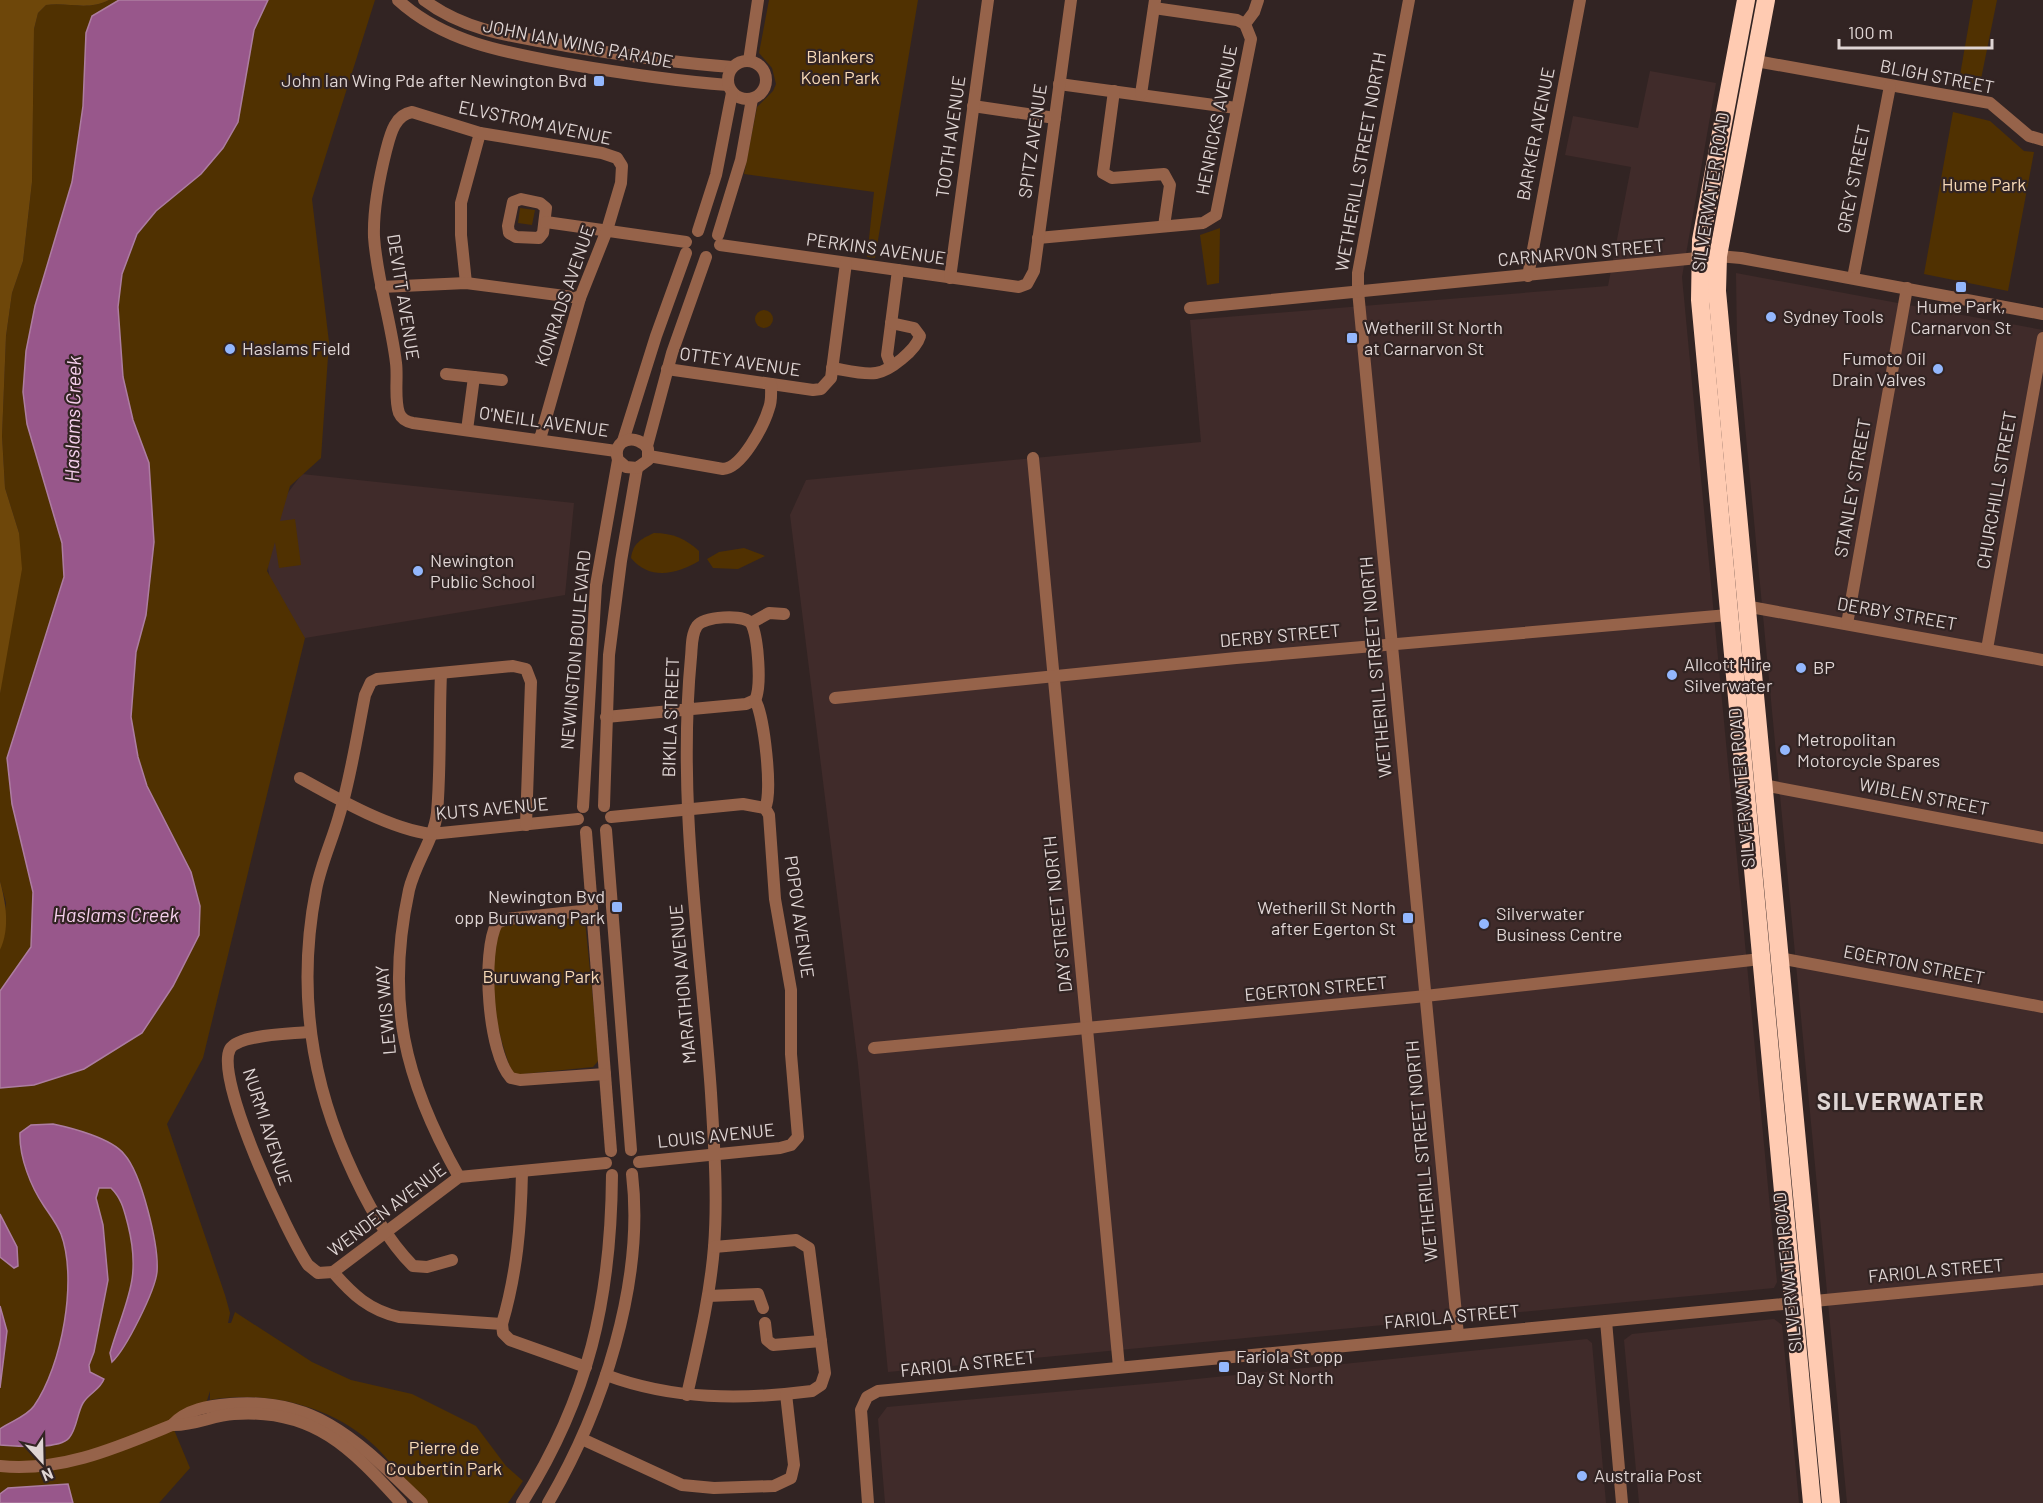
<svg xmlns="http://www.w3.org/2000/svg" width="2043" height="1503" viewBox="0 0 2043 1503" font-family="Barlow,sans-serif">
  <rect width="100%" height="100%" fill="#322423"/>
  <g fill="#402b2a">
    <path d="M1650 71 1716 83 1682 277 1777 1282 1774 1288 888 1372 858 1064 790 515 806 480 1201 442 1190 320 1608 286 1631 167 1565 155 1573 116 1638 128Z"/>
    <path d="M1736 273 2043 330V1503H1847L1737 341Z"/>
    <path d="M302 474 574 503 565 595 305 638 297 631 271 587 266 554 275 510Z"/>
    <path d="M1774 1319 1782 1325 1799 1503H1639L1624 1340 1632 1334Z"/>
    <path d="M1587 1339 1592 1343 1606 1503H885L878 1419 887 1407 1167 1382Z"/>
  </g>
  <g fill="#503101">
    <path d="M109 0H119L92 16 86 33 83 106 72 182 35 306 26 351 23 392 63 543 64 577 7 758 12 804 33 892 31 947 0 991V950L6 903 0 881V694L19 533 5 488 2 436 6 336 12 293 23 261 32 182 34 29 38 13 46 5C68 2 88 11 109 0Z"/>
    <path d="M268 0H375L312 199 329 342 321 458 290 486 280 521 295 519 301 565 279 568 275 542 267 571 305 638 203 1058 167 1124 225 1295 230 1313 228 1323H231L235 1312 312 1362 351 1380 412 1394 476 1426 506 1466 523 1481 508 1503H426C409 1486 394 1466 377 1448 334 1406 268 1390 210 1400V1391L205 1407 172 1425 190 1468 159 1503H0V1088C57 1082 95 1065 142 1033L191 872 147 786 138 757 131 717 136 652 146 615 154 545 147 457 133 420 123 377 118 307 122 274 138 234 156 211 201 174 254 30Z"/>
    <path d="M769 0H918L875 258 867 257 874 192 744 174 757 107 773 91 776 84 772 68 759 53Z"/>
    <path d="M1973 0H1997L1980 84 1959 81Z"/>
    <path d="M1953 112 1990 121 2024 151 2034 152 2008 291 1924 274Z"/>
    <path d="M520 208 535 210 532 225 518 223Z"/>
    <path d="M1220 228 1219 283 1207 285 1200 235Z"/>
    <circle cx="764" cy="319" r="9"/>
    <path d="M654 533C673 533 686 539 699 551V561C677 574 650 581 631 558 633 543 641 539 654 533Z"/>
    <path d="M744 548 765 556 738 569 713 568 707 559 719 552Z"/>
    <path d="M578 915 585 921 599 1060 593 1067 513 1075C495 1029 483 971 502 924Z"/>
  </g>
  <g fill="#6e470a">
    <path d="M0 0H109C88 11 68 2 46 5L38 13 34 29 32 182 23 261 12 293 6 336 2 436 5 488 19 533 22 569 0 694Z"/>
    <path d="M0 881C6 904 10 928 0 950Z"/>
  </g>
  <g fill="#98578b" stroke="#ad7da1" stroke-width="1.5">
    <path d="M119 0H268L254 30 238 122 223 148 201 174 156 211 137 234 122 274 118 307 123 377 133 420 149 463 154 542 146 615 136 652 131 717 138 757 147 786 191 872 200 906 199 935 173 986 142 1033 84 1069 34 1085 0 1088V991L31 947 33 892 12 804 7 758 64 577 62 543 27 424 23 392 26 351 35 306 72 182 83 106 86 33 92 16Z"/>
    <path d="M53 1124C72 1128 111 1138 124 1154 142 1174 159 1246 157 1272 155 1291 126 1349 112 1362L110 1353C125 1301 142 1281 128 1225 124 1210 122 1199 111 1188H99L96 1198 103 1225 108 1280 94 1352 89 1365 90 1372 104 1379C100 1390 89 1393 83 1403 77 1413 77 1429 69 1438 59 1450 15 1446 0 1445V1429C11 1421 26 1417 34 1406 62 1366 78 1279 61 1234 57 1224 50 1215 44 1206 31 1187 19 1157 20 1133L31 1125Z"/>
    <path d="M0 1214 17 1247 18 1266 14 1268 0 1257Z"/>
    <path d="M0 1306 7 1331 0 1388Z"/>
    <path d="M68 1484 73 1503H0V1494L8 1488Z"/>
  </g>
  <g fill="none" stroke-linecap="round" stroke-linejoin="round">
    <g stroke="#96634a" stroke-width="12">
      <path d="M398 0C445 43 508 53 568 64 621 73 674 81 728 85"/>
      <path d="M424 0C466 32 517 37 567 46 622 55 676 63 732 67"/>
      <path d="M1409 0 1358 273V291L1458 1335"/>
      <path d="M1154 8 1237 20 1245 24"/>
      <circle cx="747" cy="80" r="19"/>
      <path d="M749 61 758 0"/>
      <path d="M1756 61 1990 103 2029 136 2043 140"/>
      <path d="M1059 84 1236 108"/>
      <path d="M1114 91 1103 173 1112 178 1164 174 1170 185 1164 226"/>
      <path d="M1141 94 1155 0"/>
      <path d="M973 106 1055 118"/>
      <path d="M521 199 540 203 546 208 543 233 539 238 516 237 509 233 508 226 513 202Z"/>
      <path d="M546 222 686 242"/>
      <path d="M698 231 716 175 732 93"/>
      <path d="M718 235 741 160 752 99"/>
      <path d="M1038 238 1203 223 1216 215 1251 39 1245 24 1254 12 1258 0"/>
      <path d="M720 245 1019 287 1027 284 1034 271 1071 0"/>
      <path d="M1528 276 1580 0"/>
      <path d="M950 278 988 0"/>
      <path d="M1853 278 1890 86"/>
      <path d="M466 283 461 235V203L480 133"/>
      <path d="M381 287 466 283 580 298"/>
      <path d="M1190 308 1718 256 1741 258 2043 314"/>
      <path d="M891 366 887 355 898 270"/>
      <path d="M832 368C845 370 863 375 876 373 890 371 916 350 920 336L914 328 891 323"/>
      <path d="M667 369 813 390 821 389 831 378 846 263"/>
      <path d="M446 374 474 377"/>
      <path d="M467 430 474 377 502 380"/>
      <path d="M540 439 580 298 607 230 621 183 622 166 617 158 602 153 480 133 412 112C394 115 390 136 386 151 379 179 373 208 374 237 377 280 391 321 396 363 398 378 394 399 399 413 402 420 407 422 413 423L616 451"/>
      <path d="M623 441 656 336 686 253"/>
      <path d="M647 446 672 353 706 257"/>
      <path d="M649 456 723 469C742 468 764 425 769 408 772 401 771 392 771 384"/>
      <path d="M1033 458 1119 1367"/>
      <path d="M1745 606 2043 660"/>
      <path d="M751 623 769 613 784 614"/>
      <path d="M1847 624 1907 288"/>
      <path d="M1987 649 2043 338"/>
      <path d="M441 673C439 719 441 767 437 813 434 839 415 864 409 890 385 1001 404 1080 459 1177"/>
      <path d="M835 698 1236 658 1728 615"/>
      <path d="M606 717 746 704 755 700C762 687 758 636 751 623 743 614 704 616 697 626 691 635 692 648 691 657 677 803 701 948 711 1093 714 1144 718 1196 714 1247 710 1297 698 1346 687 1395"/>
      <path d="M300 778C336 798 390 829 431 834L578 819"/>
      <path d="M1763 785 2043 838"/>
      <path d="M604 806 609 655 621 561 637 468"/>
      <path d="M583 807 596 585 618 460C611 438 638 433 648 449V460L637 468 626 467 618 460"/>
      <path d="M611 817 743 804 765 808"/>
      <path d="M606 830 631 1150"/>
      <path d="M586 832 611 1151"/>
      <path d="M591 910 507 919 497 923C481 952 488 1054 511 1078L520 1080 605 1074"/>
      <path d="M1779 958 2043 1007"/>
      <path d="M308 1032C291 1034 239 1034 230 1049 214 1079 288 1235 308 1265L318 1273 333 1272C353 1295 369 1310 399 1317L502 1324 503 1333 510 1340 586 1367"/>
      <path d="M874 1048 1416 997 1761 959"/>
      <path d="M639 1162 780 1148 791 1145 798 1137 791 1054V990L775 899 769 815 765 808C773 793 764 715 755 700"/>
      <path d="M452 1260 427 1267 413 1266C384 1237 362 1194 346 1157 308 1070 298 983 316 890 321 864 332 841 339 816 351 777 357 735 365 695L371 682 377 679 513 666 526 669 531 682 526 825"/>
      <path d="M333 1272 459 1177 606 1163"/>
      <path d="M708 1296 758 1294 763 1308"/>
      <path d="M1606 1321 1622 1503"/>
      <path d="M765 1323 767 1340 773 1345 821 1341"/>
      <path d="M502 1324C517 1273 521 1225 522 1172"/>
      <path d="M606 1375C673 1400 742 1400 812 1391L821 1385 825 1373 809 1248 796 1240 714 1247"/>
      <path d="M172 1425C187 1409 208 1406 230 1404 320 1396 363 1447 422 1503"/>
      <path d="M582 1439 682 1485 714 1488 774 1486 791 1478 794 1465 786 1394"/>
      <path d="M0 1466C62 1472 116 1448 172 1425 194 1426 213 1415 234 1414 314 1408 352 1449 401 1503"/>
      <path d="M522 1503C589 1397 611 1299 612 1175"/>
      <path d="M548 1503C602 1411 645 1283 632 1174"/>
      <path d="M868 1503 861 1410 867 1397 878 1391 2043 1279"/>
    </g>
    <g stroke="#ffcbb2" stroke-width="18">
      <path d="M1746 0 1701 240 1700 300 1812 1503"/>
      <path d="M1766 0 1718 256 1717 291 1831 1503"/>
    </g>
  </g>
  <g fill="#93b7fd" stroke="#322423" stroke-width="2">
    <rect x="593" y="75" width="12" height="12" rx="3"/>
    <rect x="1955" y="281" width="12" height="12" rx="3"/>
    <circle cx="1771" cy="317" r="6"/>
    <rect x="1346" y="332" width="12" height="12" rx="3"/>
    <circle cx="230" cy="349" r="6"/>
    <circle cx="1938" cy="369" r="6"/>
    <circle cx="418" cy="571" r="6"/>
    <circle cx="1801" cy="668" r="6"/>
    <circle cx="1672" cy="675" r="6"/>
    <circle cx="1785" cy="750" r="6"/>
    <rect x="611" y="901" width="12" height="12" rx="3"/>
    <rect x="1402" y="912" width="12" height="12" rx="3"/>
    <circle cx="1484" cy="924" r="6"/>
    <rect x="1218" y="1361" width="12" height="12" rx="3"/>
    <circle cx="1582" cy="1476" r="6"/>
  </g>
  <g text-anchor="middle" stroke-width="4.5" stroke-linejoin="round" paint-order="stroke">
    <g font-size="18" fill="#dfd5d4" stroke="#322423">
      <text transform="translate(578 44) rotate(11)" y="6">JOHN IAN WING PARADE</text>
      <text transform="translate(1937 77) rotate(11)" y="6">BLIGH STREET</text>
      <text transform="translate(1217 120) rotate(-79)" y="6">HENRICKS AVENUE</text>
      <text transform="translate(535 123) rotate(12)" y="6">ELVSTROM AVENUE</text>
      <text transform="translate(1536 134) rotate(-79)" y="6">BARKER AVENUE</text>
      <text transform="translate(951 137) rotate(-82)" y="6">TOOTH AVENUE</text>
      <text transform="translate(1033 141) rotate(-82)" y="6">SPITZ AVENUE</text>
      <text transform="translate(1361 162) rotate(-80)" y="6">WETHERILL STREET NORTH</text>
      <text transform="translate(1854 179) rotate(-79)" y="6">GREY STREET</text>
      <text transform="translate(1711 192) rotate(-81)" y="6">SILVERWATER ROAD</text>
      <text transform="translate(876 249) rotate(8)" y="6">PERKINS AVENUE</text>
      <text transform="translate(1581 253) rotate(-5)" y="6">CARNARVON STREET</text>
      <text transform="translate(565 296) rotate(-71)" y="6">KONRADS AVENUE</text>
      <text transform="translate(403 297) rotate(81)" y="6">DEVITT AVENUE</text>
      <text transform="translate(740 362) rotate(8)" y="6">OTTEY AVENUE</text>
      <text transform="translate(544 422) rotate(8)" y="6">O'NEILL AVENUE</text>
      <text transform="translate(1853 488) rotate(-80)" y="6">STANLEY STREET</text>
      <text transform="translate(1997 490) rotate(-80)" y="6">CHURCHILL STREET</text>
      <text transform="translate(1897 614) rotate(10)" y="6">DERBY STREET</text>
      <text transform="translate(1280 636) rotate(-5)" y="6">DERBY STREET</text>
      <text transform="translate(576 650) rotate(-85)" y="6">NEWINGTON BOULEVARD</text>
      <text transform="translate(1376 667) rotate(-95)" y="6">WETHERILL STREET NORTH</text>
      <text transform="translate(671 717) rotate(-88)" y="6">BIKILA STREET</text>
      <text transform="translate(1742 788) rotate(-95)" y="6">SILVERWATER ROAD</text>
      <text transform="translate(1924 797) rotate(11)" y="6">WIBLEN STREET</text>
      <text transform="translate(492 809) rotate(-5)" y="6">KUTS AVENUE</text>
      <text transform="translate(1058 914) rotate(-96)" y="6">DAY STREET NORTH</text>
      <text transform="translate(799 917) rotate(82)" y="6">POPOV AVENUE</text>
      <text transform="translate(1914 965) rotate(11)" y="6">EGERTON STREET</text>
      <text transform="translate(683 984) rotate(-95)" y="6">MARATHON AVENUE</text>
      <text transform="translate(1316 989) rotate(-5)" y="6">EGERTON STREET</text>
      <text transform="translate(386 1010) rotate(-95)" y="6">LEWIS WAY</text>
      <text transform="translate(267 1127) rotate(72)" y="6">NURMI AVENUE</text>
      <text transform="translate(716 1136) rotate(-6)" y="6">LOUIS AVENUE</text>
      <text transform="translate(1422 1151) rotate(-95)" y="6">WETHERILL STREET NORTH</text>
      <text transform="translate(387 1210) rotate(-37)" y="6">WENDEN AVENUE</text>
      <text transform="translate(1936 1271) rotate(-5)" y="6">FARIOLA STREET</text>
      <text transform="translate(1788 1272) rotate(-96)" y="6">SILVERWATER ROAD</text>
      <text transform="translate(1452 1317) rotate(-5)" y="6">FARIOLA STREET</text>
      <text transform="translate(968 1364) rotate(-6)" y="6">FARIOLA STREET</text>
    </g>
    <g font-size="18" fill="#f7d9b7" stroke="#322423">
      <text x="840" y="63">Blankers<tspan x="840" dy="21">Koen Park</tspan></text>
      <text x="1984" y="191">Hume Park</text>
      <text x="541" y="983">Buruwang Park</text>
      <text x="444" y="1454">Pierre de<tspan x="444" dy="21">Coubertin Park</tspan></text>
    </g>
    <g font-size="18" fill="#dfd5d4" stroke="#322423" text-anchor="start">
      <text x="587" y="87" text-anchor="end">John Ian Wing Pde after Newington Bvd</text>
      <text x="1961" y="313" text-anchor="middle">Hume Park,<tspan x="1961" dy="21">Carnarvon St</tspan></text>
      <text x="1783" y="323">Sydney Tools</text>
      <text x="1364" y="334">Wetherill St North<tspan x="1364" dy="21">at Carnarvon St</tspan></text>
      <text x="242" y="355">Haslams Field</text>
      <text x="1926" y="365" text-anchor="end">Fumoto Oil<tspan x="1926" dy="21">Drain Valves</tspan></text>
      <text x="430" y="567">Newington<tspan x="430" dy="21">Public School</tspan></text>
      <text x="1684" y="671">Allcott Hire<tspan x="1684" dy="21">Silverwater</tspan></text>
      <text x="1813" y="674">BP</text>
      <text x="1797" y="746">Metropolitan<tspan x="1797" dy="21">Motorcycle Spares</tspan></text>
      <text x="605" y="903" text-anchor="end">Newington Bvd<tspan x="605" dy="21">opp Buruwang Park</tspan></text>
      <text x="1396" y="914" text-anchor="end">Wetherill St North<tspan x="1396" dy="21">after Egerton St</tspan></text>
      <text x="1496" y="920">Silverwater<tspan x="1496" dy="21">Business Centre</tspan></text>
      <text x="1236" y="1363">Fariola St opp<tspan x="1236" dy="21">Day St North</tspan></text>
      <text x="1594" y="1482">Australia Post</text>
    </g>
    <g font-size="20" font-style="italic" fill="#f6d0ed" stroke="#322423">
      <text transform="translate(73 419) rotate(-89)" y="7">Haslams Creek</text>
      <text x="116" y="922">Haslams Creek</text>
    </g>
    <g font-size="24" font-weight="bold" letter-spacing="1.5" fill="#dfd5d4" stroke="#322423">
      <text x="1901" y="1110">SILVERWATER</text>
    </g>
  </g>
  <g transform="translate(42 1461) rotate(158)" stroke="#322423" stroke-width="4.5" paint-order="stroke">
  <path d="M0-4.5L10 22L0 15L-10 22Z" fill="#dfd5d4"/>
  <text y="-9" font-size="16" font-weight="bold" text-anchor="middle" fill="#dfd5d4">N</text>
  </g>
  <path d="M1839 39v9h153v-9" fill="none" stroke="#dfd5d4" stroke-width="3"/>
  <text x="1848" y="39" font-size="18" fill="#dfd5d4" stroke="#322423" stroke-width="4.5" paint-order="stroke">100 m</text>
</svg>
